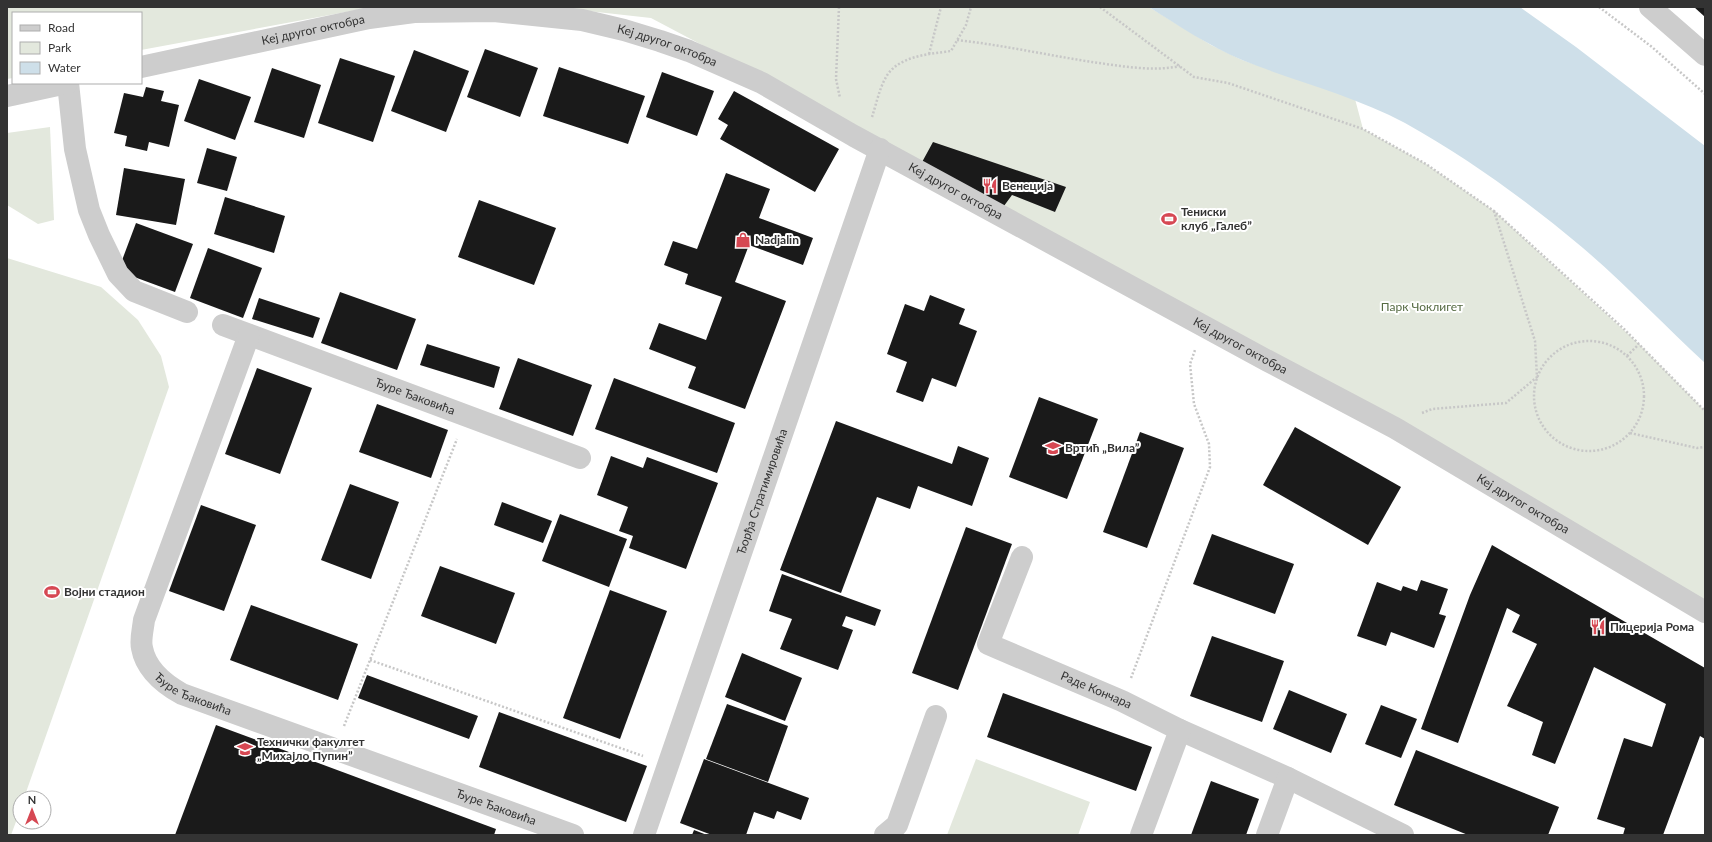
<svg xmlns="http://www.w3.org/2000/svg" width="1712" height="842" viewBox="0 0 1712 842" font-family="Lato,sans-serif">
  <rect width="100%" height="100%" fill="#fff"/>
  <g fill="#e3e8dd">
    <path d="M7 7H373L141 50V13H13V78L7 79Z"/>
    <path d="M552 7H1149L1211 45 1242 60 1355 99 1363 129 1426 164 1494 211 1639 344 1705 411V612L789 91 651 18Z"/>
    <path d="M50 127 54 220 38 224 7 205V133Z"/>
    <path d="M7 258 101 287 138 320 161 356 169 387 24 798H20V811L11 835H7Z"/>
    <path d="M976 759 1090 802 1078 835H947Z"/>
  </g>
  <path fill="#cedfe9" d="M1149 7H1520L1524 10 1576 47 1705 146V363C1664 325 1625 284 1583 248 1527 201 1468 158 1405 123 1353 95 1296 82 1242 60 1209 46 1179 26 1149 7Z"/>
  <g fill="#1a1a1a">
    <path d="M1694 7H1705V17Z"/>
    <path d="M485 49 538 68 520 117 467 97Z"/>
    <path d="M414 50 469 71 446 132 391 111Z"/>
    <path d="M340 58 395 76 373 142 318 123Z"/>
    <path d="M559 67 645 96 628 144 543 116Z"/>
    <path d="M272 68 321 85 304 138 254 122Z"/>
    <path d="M662 72 714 91 697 136 646 117Z"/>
    <path d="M199 79 251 97 235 140 184 121Z"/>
    <path d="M146 87 164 91 161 101 179 105 169 147 149 142 147 151 125 146 127 136 114 133 124 93 143 97Z"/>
    <path d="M734 91 839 149 815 192 720 139 728 125 718 119Z"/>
    <path d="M933 142 1066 187 1055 212 1012 195 1001 210 921 164Z"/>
    <path d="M207 148 237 157 227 191 197 183Z"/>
    <path d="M124 168 185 179 176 225 116 215Z"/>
    <path d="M726 173 770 189 759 218 813 238 803 265 749 245 735 282 786 301 745 409 688 388 696 367 649 349 659 323 706 340 722 297 685 284 688 274 664 265 673 241 697 249Z"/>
    <path d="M225 197 285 216 274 253 214 234Z"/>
    <path d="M479 200 556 228 534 285 458 257Z"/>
    <path d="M136 223 193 244 175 292 118 271Z"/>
    <path d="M208 248 262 268 243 318 190 298Z"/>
    <path d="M340 292 416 319 397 370 321 343Z"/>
    <path d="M930 295 965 309 959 324 977 331 956 387 932 378 923 402 896 392 907 362 887 354 905 304 924 311Z"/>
    <path d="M259 298 320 318 313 338 252 319Z"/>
    <path d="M427 344 500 367 494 388 420 365Z"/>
    <path d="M518 358 592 385 573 436 499 409Z"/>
    <path d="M257 368 312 388 280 474 225 454Z"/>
    <path d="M614 378 735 423 717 473 595 429Z"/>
    <path d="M1039 397 1098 419 1067 499 1009 477Z"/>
    <path d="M377 404 448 430 431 478 359 452Z"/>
    <path d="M836 421 952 464 958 446 989 458 972 506 918 486 910 509 877 497 841 593 780 570Z"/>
    <path d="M1295 427 1401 487 1368 545 1263 485Z"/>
    <path d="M1140 432 1184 448 1147 548 1103 532Z"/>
    <path d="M611 456 643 468 647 457 718 483 686 569 629 548 633 536 619 531 628 507 597 495Z"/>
    <path d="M350 484 399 502 371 579 321 560Z"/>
    <path d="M502 502 552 521 543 543 494 525Z"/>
    <path d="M201 505 256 525 224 611 169 591Z"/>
    <path d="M560 514 627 539 609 587 542 561Z"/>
    <path d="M966 527 1012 544 958 690 912 673Z"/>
    <path d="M1212 534 1294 564 1275 614 1193 584Z"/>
    <path d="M1492 545 1705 668V739L1700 736 1663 835H1623L1625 828 1597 819 1624 738 1652 747 1666 704 1594 667 1555 764 1532 755 1543 722 1507 706 1537 644 1512 632 1520 615 1507 608 1458 743 1421 729 1470 595Z"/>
    <path d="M440 566 515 593 496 644 421 616Z"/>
    <path d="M782 574 881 610 875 626 846 616 842 626 853 630 838 670 780 649 792 619 769 611Z"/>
    <path d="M1421 580 1448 589 1439 614 1446 616 1434 648 1391 632 1386 646 1357 636 1377 582 1401 591 1403 586 1417 591Z"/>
    <path d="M610 590 667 611 620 739 563 718Z"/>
    <path d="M251 605 358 644 338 700 230 660Z"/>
    <path d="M1212 636 1284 661 1262 722 1190 696Z"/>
    <path d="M742 653 802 678 785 721 725 697Z"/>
    <path d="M367 675 478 716 469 739 358 698Z"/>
    <path d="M1289 690 1347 714 1331 753 1273 729Z"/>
    <path d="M1003 693 1152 747 1136 791 987 737Z"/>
    <path d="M727 704 788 726 768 782 706 759Z"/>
    <path d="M1381 705 1417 719 1401 758 1365 744Z"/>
    <path d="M499 712 647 766 626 822 479 767Z"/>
    <path d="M216 725 496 829 494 835H175Z"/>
    <path d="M1416 750 1559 807 1548 835H1468L1394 805Z"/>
    <path d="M704 759 809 798 801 820 777 811 774 819 754 812 746 835H712L680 823Z"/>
    <path d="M1211 781 1259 799 1246 835H1191Z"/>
    <path d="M694 830 707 835H692Z"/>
  </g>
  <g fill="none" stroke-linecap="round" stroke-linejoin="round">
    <g stroke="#c7c7c7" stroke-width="2.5" stroke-dasharray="2 2" stroke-linecap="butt">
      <path d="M839 7 836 79 840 98"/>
      <path d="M1100 7 1194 77 1228 83 1363 129 1426 164 1494 211 1624 329 1705 411"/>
      <path d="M1599 7 1652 47 1705 94"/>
      <path d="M957 40C1002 45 1047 55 1092 62 1121 66 1152 72 1180 66"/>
      <path d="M929 54 941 7"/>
      <path d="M872 117C876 105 879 90 885 79 896 56 929 54 951 51L966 25 971 7"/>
      <circle cx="1589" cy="396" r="55"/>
      <path d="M1627 356 1639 344"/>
      <path d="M1422 413 1432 409 1506 403 1537 377 1535 341 1494 211"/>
      <path d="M1630 433 1697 448 1705 447"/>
      <path d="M370 660 643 756"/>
      <path d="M1131 678 1210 467 1209 444 1194 404 1190 364 1195 350"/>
      <path d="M344 726 457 439"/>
    </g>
    <g stroke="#cdcdcd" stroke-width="22">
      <path d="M1650 7 1705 55"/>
      <path id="s1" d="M141 67 369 18 414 12 494 11 582 20 624 30 660 41 689 51 762 83 854 136 1268 361 1395 428 1705 612"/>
      <path d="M68 83 75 149 89 210 99 235 118 274 134 291 187 312"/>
      <path d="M7 96 67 83"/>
      <path id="s2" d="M223 325 580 458"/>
      <path id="s3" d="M249 335 144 620C143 629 140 640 142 648 146 670 164 684 182 694L573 835"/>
      <path id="s4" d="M1022 557 988 644 1122 701 1180 730 1288 778"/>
      <path id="s5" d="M644 835 880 149"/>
      <path d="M885 835 897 825 936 716"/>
      <path d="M1141 835 1180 730"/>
      <path d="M1267 835 1288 778 1403 835"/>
    </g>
  </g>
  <defs>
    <symbol id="restaurant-bare" viewBox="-9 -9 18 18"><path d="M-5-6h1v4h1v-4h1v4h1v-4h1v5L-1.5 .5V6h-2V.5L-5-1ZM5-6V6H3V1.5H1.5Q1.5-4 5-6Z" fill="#d64853" stroke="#fff" stroke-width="2.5" paint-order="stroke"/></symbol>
    <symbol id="stadium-bare" viewBox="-9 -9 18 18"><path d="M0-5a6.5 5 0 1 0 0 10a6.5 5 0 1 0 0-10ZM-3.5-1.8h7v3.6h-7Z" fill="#d64853" stroke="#fff" stroke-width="2.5" paint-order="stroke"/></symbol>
    <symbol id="shop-bare" viewBox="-9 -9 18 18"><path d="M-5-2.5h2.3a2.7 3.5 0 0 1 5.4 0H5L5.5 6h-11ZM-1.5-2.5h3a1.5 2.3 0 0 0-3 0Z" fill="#d64853" stroke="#fff" stroke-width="2.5" paint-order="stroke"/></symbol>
    <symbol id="school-bare" viewBox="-9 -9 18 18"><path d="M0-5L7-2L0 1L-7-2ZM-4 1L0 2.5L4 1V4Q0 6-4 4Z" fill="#d64853" stroke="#fff" stroke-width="2.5" paint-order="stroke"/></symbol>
    <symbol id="university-bare" viewBox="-9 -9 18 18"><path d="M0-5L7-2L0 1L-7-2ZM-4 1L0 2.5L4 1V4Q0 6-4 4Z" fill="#d64853" stroke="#fff" stroke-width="2.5" paint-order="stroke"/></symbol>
  </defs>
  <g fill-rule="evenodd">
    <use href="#restaurant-bare" x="979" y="175" width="22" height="22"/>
    <use href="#stadium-bare" x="1158" y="208" width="22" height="22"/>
    <use href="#shop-bare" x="732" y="229" width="22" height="22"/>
    <use href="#school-bare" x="1042" y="437" width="22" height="22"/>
    <use href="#stadium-bare" x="41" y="581" width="22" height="22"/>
    <use href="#restaurant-bare" x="1587" y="616" width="22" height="22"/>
    <use href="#university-bare" x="234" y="738" width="22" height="22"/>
  </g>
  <g text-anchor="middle" stroke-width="4" stroke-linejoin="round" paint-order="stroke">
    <g font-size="12" fill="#333" stroke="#fff">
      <text dy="4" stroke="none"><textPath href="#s1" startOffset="176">Кеј другог октобра</textPath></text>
      <text dy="4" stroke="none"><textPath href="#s1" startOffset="536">Кеј другог октобра</textPath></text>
      <text dy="4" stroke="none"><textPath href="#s1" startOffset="860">Кеј другог октобра</textPath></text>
      <text dy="4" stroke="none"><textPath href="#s1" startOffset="1184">Кеј другог октобра</textPath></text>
      <text dy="4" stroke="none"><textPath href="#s2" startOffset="205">Ђуре Ђаковића</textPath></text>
      <text dy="4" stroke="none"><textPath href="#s5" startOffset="363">Ђорђа Стратимировића</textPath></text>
      <text dy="4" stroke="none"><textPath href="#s1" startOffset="1508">Кеј другог октобра</textPath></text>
      <text dy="4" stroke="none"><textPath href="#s4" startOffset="211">Раде Кончара</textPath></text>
      <text dy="4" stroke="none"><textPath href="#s3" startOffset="405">Ђуре Ђаковића</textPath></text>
      <text dy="4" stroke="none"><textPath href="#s3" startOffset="729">Ђуре Ђаковића</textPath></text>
    </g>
    <g font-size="12" font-weight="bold" fill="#333" stroke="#fff" text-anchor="start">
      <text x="1002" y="190">Венеција</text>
      <text x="1181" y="216">Тениски<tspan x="1181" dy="14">клуб „Галеб”</tspan></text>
      <text x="755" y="244">Nadjalin</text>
      <text x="1065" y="452">Вртић „Вила”</text>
      <text x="64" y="596">Војни стадион</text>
      <text x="1610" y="631">Пицерија Рома</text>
      <text x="257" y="746">Технички факултет<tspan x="257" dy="14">„Михајло Пупин”</tspan></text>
    </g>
    <g font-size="12" fill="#566b43" stroke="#fff">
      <text x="1422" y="311">Парк Чоклигет</text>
    </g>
  </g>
  <rect width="1712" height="842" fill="none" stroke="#333333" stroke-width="16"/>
  <rect x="12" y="12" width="130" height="72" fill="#ffffff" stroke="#adadad"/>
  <rect x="20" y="25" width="20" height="6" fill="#cdcdcd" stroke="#adadad"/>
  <text x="48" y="32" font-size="12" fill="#333333">Road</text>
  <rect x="20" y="42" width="20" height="12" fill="#e3e8dd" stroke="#adadad"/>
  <text x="48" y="52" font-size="12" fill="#333333">Park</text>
  <rect x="20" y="62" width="20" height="12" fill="#cedfe9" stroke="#adadad"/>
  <text x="48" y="72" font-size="12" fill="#333333">Water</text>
  <g transform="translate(32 810)"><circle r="19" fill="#ffffff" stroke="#adadad"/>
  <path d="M0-3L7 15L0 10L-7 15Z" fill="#d64853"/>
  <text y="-6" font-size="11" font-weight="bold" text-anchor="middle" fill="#333333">N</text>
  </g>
</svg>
